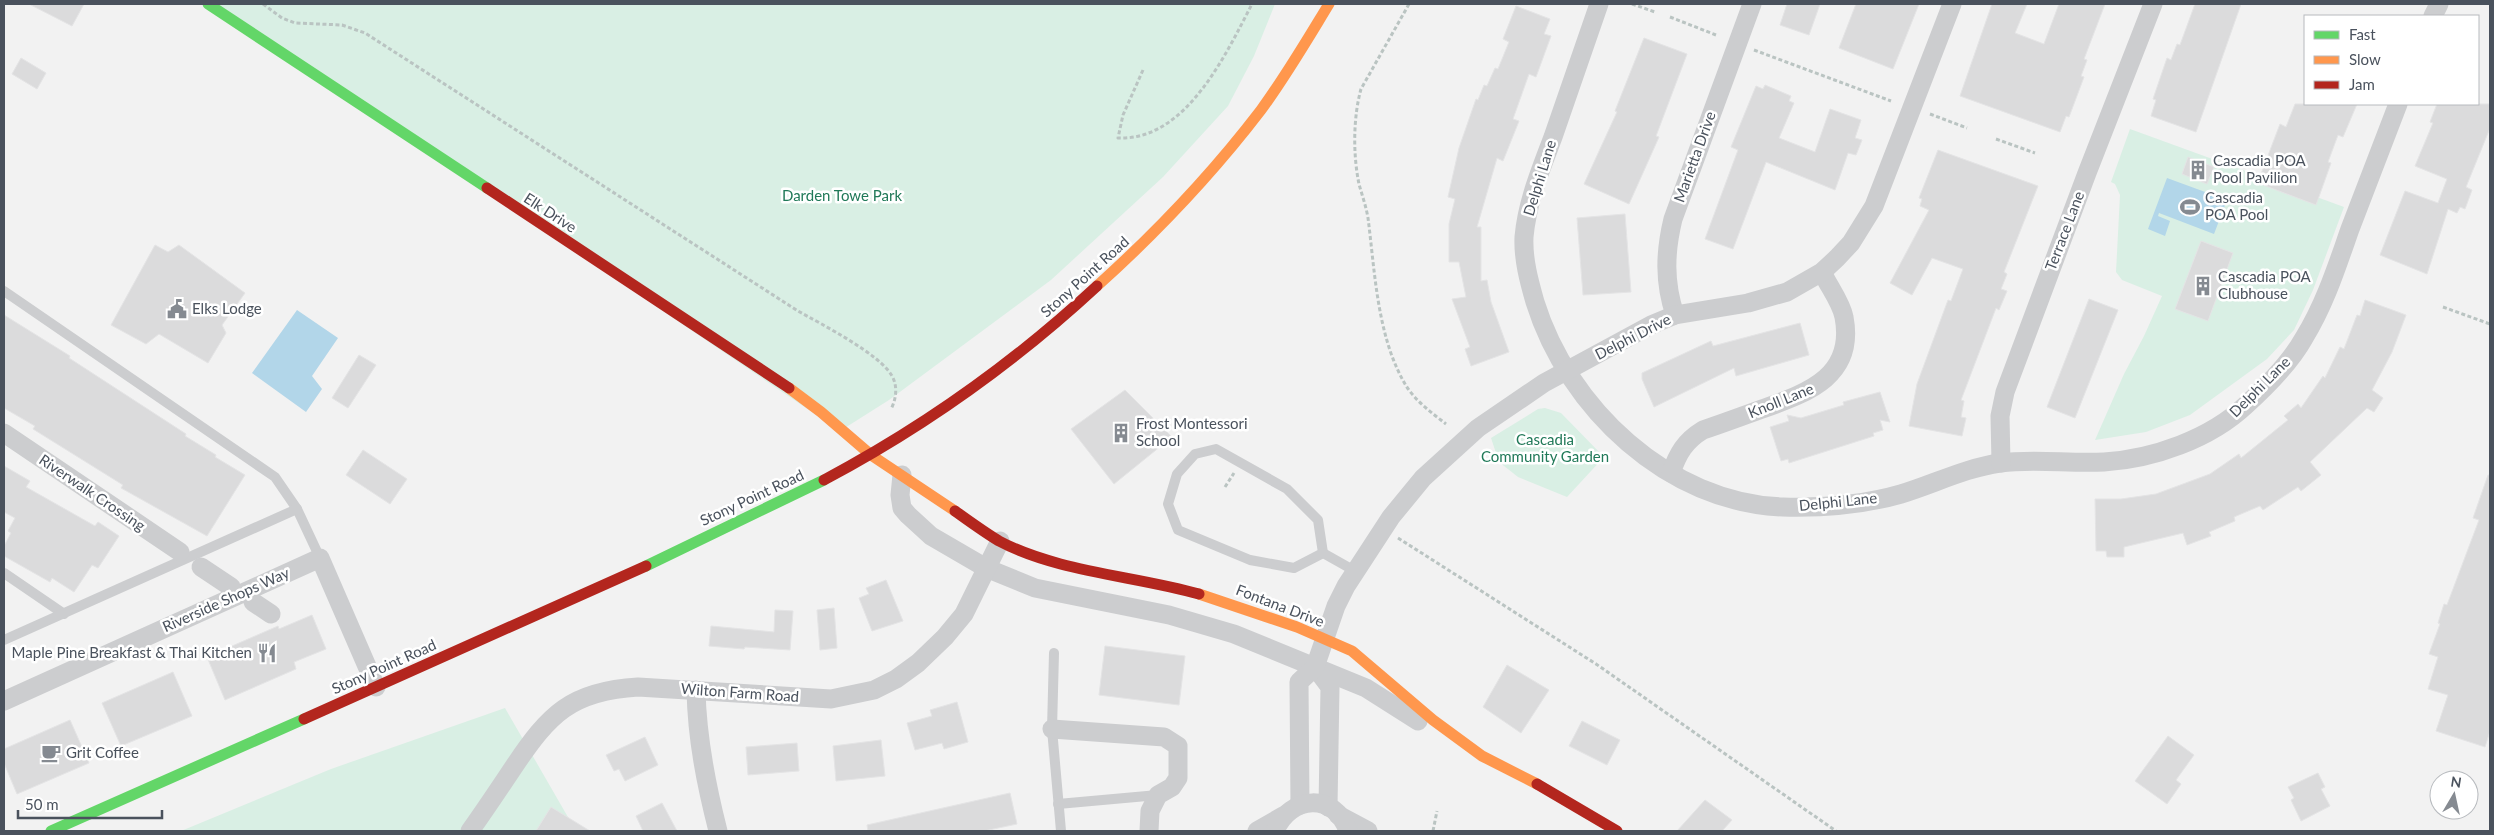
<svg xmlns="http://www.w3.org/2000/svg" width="2494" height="835" viewBox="0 0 2494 835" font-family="Lato,sans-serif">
  <rect width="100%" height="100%" fill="#f2f2f2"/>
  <g fill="#d9efe4">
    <path d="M210 4H1275L1254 56 1228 106 1163 177 1051 280 889 400 840 431Z"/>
    <path d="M2130 129 2344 207 2313 290 2294 330 2267 359 2190 415 2146 432 2095 440 2124 374 2144 336 2162 296 2122 280 2116 272 2120 195 2115 184 2111 182Z"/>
    <path d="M1545 408 1561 413 1604 457 1567 497 1518 477 1499 462 1491 438 1538 409Z"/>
    <path d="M505 708 576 831H181L331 769Z"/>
  </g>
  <g fill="#b2d6e9">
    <path d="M2167 178 2227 200 2214 234 2159 213 2158 216 2170 221 2165 236 2148 229Z"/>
    <path d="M297 310 338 338 312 376 322 389 306 412 252 373Z"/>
  </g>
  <g fill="#dbdbdc" stroke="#e4e4e5">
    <path d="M29 4H84L72 26Z"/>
    <path d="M1787 4H1820L1809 35 1780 25Z"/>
    <path d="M1856 4H1919L1893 69 1839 48Z"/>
    <path d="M1992 4H2027L2015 33 2044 44 2059 4H2105L2084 59 2087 60 2081 76 2084 77 2069 117 2066 116 2060 132 1960 96Z"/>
    <path d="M2195 4H2241L2196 132 2151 116 2156 100 2153 99 2167 58 2171 60 2177 44 2180 45Z"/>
    <path d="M1516 6 1550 19 1544 34 1551 36 1536 77 1529 74 1513 119 1519 121 1503 161 1497 158 1477 227H1481V281L1487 280 1491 302 1509 352 1471 366 1465 349 1470 347 1452 299 1466 297 1459 262H1449V224L1455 199 1448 197 1459 148 1476 99 1478 100 1484 85 1487 86 1495 68 1498 69 1509 42 1503 39Z"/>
    <path d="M1644 38 1687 54 1656 136 1659 137 1629 204 1584 184 1617 112 1615 111Z"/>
    <path d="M21 58 46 73 37 89 12 74Z"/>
    <path d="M1765 85 1791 96 1789 101 1794 103 1779 138 1815 152 1830 109 1861 120 1855 138 1862 140 1856 155 1848 153 1835 190 1766 162 1733 249 1705 239 1738 150 1731 147 1756 86 1763 89Z"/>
    <path d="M2295 104H2357L2343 137 2338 135 2328 162 2331 163 2316 205 2263 185 2267 175 2261 174 2280 124 2286 127Z"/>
    <path d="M2437 104H2490V128L2466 187 2472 190 2465 209 2460 207 2457 213 2448 209 2427 274 2380 255 2405 191 2438 203 2447 179 2415 166 2433 123 2430 122Z"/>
    <path d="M1938 150 2038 186 2004 272 2007 274 2001 289 2007 291 1999 310 1996 308 1961 400 1964 401 1961 417 1966 418 1962 436 1909 426 1917 384 1948 300 1951 301 1963 269 1932 258 1912 295 1890 283 1929 210 1920 206 1922 199 1919 198Z"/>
    <path d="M2188 157 2214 167 2207 184 2182 174Z"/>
    <path d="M1625 214 1631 292 1583 295 1577 218Z"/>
    <path d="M2201 241 2233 253 2208 321 2175 309Z"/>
    <path d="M155 245 168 252 179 245 245 293 222 325 226 333 208 363 159 334 146 344 111 325Z"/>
    <path d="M2089 299 2118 310 2075 418 2047 407Z"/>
    <path d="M2365 300 2406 315 2392 352 2372 390 2383 398 2374 412 2367 408 2310 462 2321 475 2301 491 2298 487 2263 510 2260 506 2234 517 2235 521 2209 532 2211 536 2187 545 2183 533 2124 547V557H2107L2106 551H2096L2095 499H2121L2156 494 2210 474 2239 454 2241 458 2288 420 2284 416 2298 404 2301 408 2323 376 2325 378 2340 347 2344 349 2357 315 2360 316Z"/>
    <path d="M4 315 70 356 69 358 186 434 185 436 216 455 215 457 245 475 207 536 121 488 123 485 33 429 35 426 4 408Z"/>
    <path d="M1800 323 1809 355 1736 376 1734 368 1654 407 1642 379V373L1711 341 1713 346Z"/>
    <path d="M359 355 376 365 348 408 332 398Z"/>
    <path d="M1125 390 1172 437 1114 484 1071 429Z"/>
    <path d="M1880 392 1890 422 1880 420 1883 430 1873 433 1874 436 1789 463 1788 459 1781 461 1770 427 1789 421 1787 415 1801 418 1844 405 1843 402Z"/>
    <path d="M363 450 407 479 390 504 346 475Z"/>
    <path d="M4 466 30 481 26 487 95 526 98 522 119 536 98 568 92 565 74 592 52 578 50 582 4 556V546L11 533 8 531 15 518 4 512Z"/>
    <path d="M2488 475H2490V731L2485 747 2436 731 2448 695 2428 689 2438 657 2429 654 2440 624 2438 623 2444 604 2447 605 2479 520 2473 518Z"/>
    <path d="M886 580 903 621 872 631 859 598 869 594 866 588Z"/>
    <path d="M834 608 837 648 820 650 817 610Z"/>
    <path d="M775 610 793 611 790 650 745 647 744 649 709 646 711 626 774 632Z"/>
    <path d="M312 615 326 649 294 662 296 669 225 700 207 657 278 626 279 629Z"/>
    <path d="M1105 646 1185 656 1179 705 1099 695Z"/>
    <path d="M1507 665 1549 690 1521 733 1483 707Z"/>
    <path d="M173 672 192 716 121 746 102 703Z"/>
    <path d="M957 702 968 742 944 749 942 743 915 750 907 723 932 716 930 710Z"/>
    <path d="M70 720 89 763 17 794 4 763V749Z"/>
    <path d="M1582 721 1620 740 1607 765 1569 746Z"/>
    <path d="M2168 736 2194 755 2176 780 2181 784 2167 804 2135 781Z"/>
    <path d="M645 737 658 765 625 781 619 769 614 771 606 755Z"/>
    <path d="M881 740 885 776 836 781 833 746Z"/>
    <path d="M797 743 799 771 748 775 746 747Z"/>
    <path d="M2318 773 2325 787 2321 789 2330 806 2301 821 2291 800 2294 798 2288 787Z"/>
    <path d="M1010 793 1017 824 984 831H868L867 825Z"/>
    <path d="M1705 800 1732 820 1722 831H1677Z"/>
    <path d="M662 803 677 831H643L636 816Z"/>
    <path d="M551 807 590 831H536Z"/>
  </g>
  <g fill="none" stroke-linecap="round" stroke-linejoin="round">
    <g stroke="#bac4c2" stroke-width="3" stroke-dasharray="4 2.5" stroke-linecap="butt">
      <path d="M263 4 282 18 295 23 342 25 365 33 798 311C821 324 880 354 892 376 898 386 896 400 891 409"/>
      <path d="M1409 4 1361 89C1353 118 1353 155 1359 184 1362 195 1366 206 1368 218 1375 272 1377 336 1405 384 1414 400 1432 413 1446 424"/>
      <path d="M1632 4 1655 12"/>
      <path d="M1670 17 1716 35"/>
      <path d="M1754 50 1891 101"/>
      <path d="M1143 70 1123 115 1118 138C1186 141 1226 54 1252 4"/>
      <path d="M1930 114 1967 128"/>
      <path d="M1996 139 2035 153"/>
      <path d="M2443 307 2490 324"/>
      <path d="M1225 487 1234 473"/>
      <path d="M1398 538 1596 664 1836 831"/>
      <path d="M1433 831 1437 811"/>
    </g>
    <g stroke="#cccdcf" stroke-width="10">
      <path d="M4 291 275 477 297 509 320 558"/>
      <path d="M1216 449 1287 489 1318 520 1323 553 1294 568 1250 560 1178 530 1168 504 1177 474 1195 454Z"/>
      <path d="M1323 553 1355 571"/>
      <path d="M4 573 64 614"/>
      <path d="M4 640 297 509"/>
      <path d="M1054 653 1052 729 1061 831"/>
      <path d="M1058 804 1158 795"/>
    </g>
    <g stroke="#cccdcf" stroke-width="19">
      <path d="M1599 4C1584 48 1568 93 1553 137 1541 169 1527 202 1524 237 1523 259 1529 281 1535 302 1568 408 1668 503 1783 507 1822 508 1863 505 1901 494 1934 484 1965 468 2000 463 2034 458 2069 464 2104 462 2153 459 2210 439 2246 405 2267 386 2290 363 2304 338 2325 304 2337 266 2350 229 2366 187 2382 145 2398 104"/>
      <path d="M2433 16 2439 4"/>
      <path d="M1675 315C1664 282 1665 252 1673 219L1752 4"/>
      <path d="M4 433 180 552"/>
      <path d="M2001 463 2000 416 2005 392 2087 173 2153 4"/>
      <path d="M1671 473C1678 453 1685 441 1703 430 1724 423 1745 415 1765 408 1810 392 1855 375 1844 317 1841 302 1829 287 1822 272"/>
      <path d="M902 475 900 495 902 508 908 515 931 536 986 568 1035 588 1169 615 1234 634 1366 688 1418 721"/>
      <path d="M201 567 231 587"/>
      <path d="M253 602 271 614"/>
      <path d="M1315 667 1330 687 1328 807"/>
      <path d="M696 690C697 739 706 784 718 831"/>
      <path d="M4 701 320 558 376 687"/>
      <path d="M1052 729 1164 737 1178 746V778L1172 787 1158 795 1150 811 1149 831"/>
      <path d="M1300 805 1299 682 1315 667 1336 606 1346 586 1391 517 1423 478 1478 428 1544 383 1651 325 1675 315 1748 303 1787 292 1822 272 1837 258 1851 243 1874 206 1952 4"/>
      <path d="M1338 815 1368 831"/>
      <path d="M470 831C485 810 499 789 513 768 549 714 571 691 638 687L831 699 874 690 896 679 918 663 945 637 964 614 1000 541"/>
      <path d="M1257 831 1283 816"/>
      <path d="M1275 831C1290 795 1335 792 1348 831"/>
    </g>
    <g stroke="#63d668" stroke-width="11">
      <path d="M208 4 487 188"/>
      <path d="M646 566 824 480"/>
      <path d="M51 831 304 719"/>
    </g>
    <g stroke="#ff974d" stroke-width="11">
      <path d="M1097 286C1157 232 1212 174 1261 110 1286 76 1307 40 1329 4"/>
      <path d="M789 388 821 412 871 455 955 511"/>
      <path d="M1199 594 1297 627 1352 651 1433 720 1482 756 1537 784"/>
    </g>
    <g stroke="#b3261e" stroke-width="11">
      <path d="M487 188 789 388"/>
      <path d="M824 480C922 428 1016 361 1097 286"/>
      <path d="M955 511C969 521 984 532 999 541 1057 572 1136 576 1199 594"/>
      <path d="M304 719 646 566"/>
      <path d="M1537 784 1617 831"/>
    </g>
  </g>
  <defs>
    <symbol id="building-bare" viewBox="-9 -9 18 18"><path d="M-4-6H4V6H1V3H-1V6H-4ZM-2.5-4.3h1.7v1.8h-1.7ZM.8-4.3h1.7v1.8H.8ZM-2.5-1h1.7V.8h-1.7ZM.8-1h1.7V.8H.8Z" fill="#858a91" stroke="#fff" stroke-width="2.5" paint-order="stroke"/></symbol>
    <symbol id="stadium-bare" viewBox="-9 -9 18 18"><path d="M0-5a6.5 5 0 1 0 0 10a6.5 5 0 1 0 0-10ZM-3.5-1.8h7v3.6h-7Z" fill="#858a91" stroke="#fff" stroke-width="2.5" paint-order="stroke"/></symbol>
    <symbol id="civic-bare" viewBox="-9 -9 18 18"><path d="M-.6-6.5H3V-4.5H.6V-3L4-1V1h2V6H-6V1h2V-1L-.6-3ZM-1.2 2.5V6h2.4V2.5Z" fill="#858a91" stroke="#fff" stroke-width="2.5" paint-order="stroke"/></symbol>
    <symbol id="restaurant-bare" viewBox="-9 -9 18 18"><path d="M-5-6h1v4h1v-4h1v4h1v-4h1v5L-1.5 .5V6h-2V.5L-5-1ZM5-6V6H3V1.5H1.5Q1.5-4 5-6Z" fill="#858a91" stroke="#fff" stroke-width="2.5" paint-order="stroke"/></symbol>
    <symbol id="cafe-bare" viewBox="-9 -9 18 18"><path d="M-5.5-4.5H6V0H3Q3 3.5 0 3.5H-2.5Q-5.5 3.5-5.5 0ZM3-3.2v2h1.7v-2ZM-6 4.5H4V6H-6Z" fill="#858a91" stroke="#fff" stroke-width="2.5" paint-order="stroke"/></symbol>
  </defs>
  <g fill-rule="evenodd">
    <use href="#building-bare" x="2184" y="156" width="28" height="28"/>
    <use href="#stadium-bare" x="2176" y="193" width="28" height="28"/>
    <use href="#building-bare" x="2189" y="272" width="28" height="28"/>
    <use href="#civic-bare" x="163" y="295" width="28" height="28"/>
    <use href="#building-bare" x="1107" y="419" width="28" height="28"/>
    <use href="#restaurant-bare" x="253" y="639" width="28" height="28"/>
    <use href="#cafe-bare" x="37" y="739" width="28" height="28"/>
  </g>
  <g text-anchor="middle" stroke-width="5" stroke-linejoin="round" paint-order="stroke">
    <g font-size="15" fill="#4a525d" stroke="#fff">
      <text transform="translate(1695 157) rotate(-70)" y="5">Marietta Drive</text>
      <text transform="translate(1540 178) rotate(-73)" y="5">Delphi Lane</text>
      <text transform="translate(550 213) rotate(33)" y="5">Elk Drive</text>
      <text transform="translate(2065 231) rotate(-69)" y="5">Terrace Lane</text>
      <text transform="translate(1085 277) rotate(-42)" y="5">Stony Point Road</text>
      <text transform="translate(1633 337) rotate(-27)" y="5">Delphi Drive</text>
      <text transform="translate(2260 387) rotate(-45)" y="5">Delphi Lane</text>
      <text transform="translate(1781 401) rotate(-22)" y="5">Knoll Lane</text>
      <text transform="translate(92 493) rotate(34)" y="5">Riverwalk Crossing</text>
      <text transform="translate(752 498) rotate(-25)" y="5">Stony Point Road</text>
      <text transform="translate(1838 502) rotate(-6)" y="5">Delphi Lane</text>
      <text transform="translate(226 600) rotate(-24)" y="5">Riverside Shops Way</text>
      <text transform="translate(1280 606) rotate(21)" y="5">Fontana Drive</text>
      <text transform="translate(384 667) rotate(-24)" y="5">Stony Point Road</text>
      <text transform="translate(740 693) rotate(4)" y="5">Wilton Farm Road</text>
    </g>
    <g font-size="15" fill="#4a525d" stroke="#fff" text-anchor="start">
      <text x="2213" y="166">Cascadia POA<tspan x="2213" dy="17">Pool Pavilion</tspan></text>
      <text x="2205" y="203">Cascadia<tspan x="2205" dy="17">POA Pool</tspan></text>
      <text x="2218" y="282">Cascadia POA<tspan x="2218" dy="17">Clubhouse</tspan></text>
      <text x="192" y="314">Elks Lodge</text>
      <text x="1136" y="429">Frost Montessori<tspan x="1136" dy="17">School</tspan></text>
      <text x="252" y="658" text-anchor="end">Maple Pine Breakfast &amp; Thai Kitchen</text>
      <text x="66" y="758">Grit Coffee</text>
    </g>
    <g font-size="15" fill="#207958" stroke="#fff">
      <text x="842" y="201">Darden Towe Park</text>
      <text x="1545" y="445">Cascadia<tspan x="1545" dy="17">Community Garden</tspan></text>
    </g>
  </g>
  <rect width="2494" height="835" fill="none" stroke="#4a525d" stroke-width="10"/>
  <rect x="2304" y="15" width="175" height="90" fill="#ffffff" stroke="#b7babe"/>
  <rect x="2314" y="31" width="25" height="8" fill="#63d668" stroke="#b7babe"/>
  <text x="2349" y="40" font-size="15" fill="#4a525d">Fast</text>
  <rect x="2314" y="56" width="25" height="8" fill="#ff974d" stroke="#b7babe"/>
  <text x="2349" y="65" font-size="15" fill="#4a525d">Slow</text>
  <rect x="2314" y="81" width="25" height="8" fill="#b3261e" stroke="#b7babe"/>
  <text x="2349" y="90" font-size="15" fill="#4a525d">Jam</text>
  <g transform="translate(2454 795) rotate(9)"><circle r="24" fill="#ffffff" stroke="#b7babe"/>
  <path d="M0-4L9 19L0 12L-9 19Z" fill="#858a91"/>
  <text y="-8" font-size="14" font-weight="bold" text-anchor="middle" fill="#4a525d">N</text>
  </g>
  <path d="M18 810v8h144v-8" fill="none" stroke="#4a525d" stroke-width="2.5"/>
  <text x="25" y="810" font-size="15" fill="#4a525d" stroke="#ffffff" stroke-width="4" paint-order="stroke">50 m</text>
</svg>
